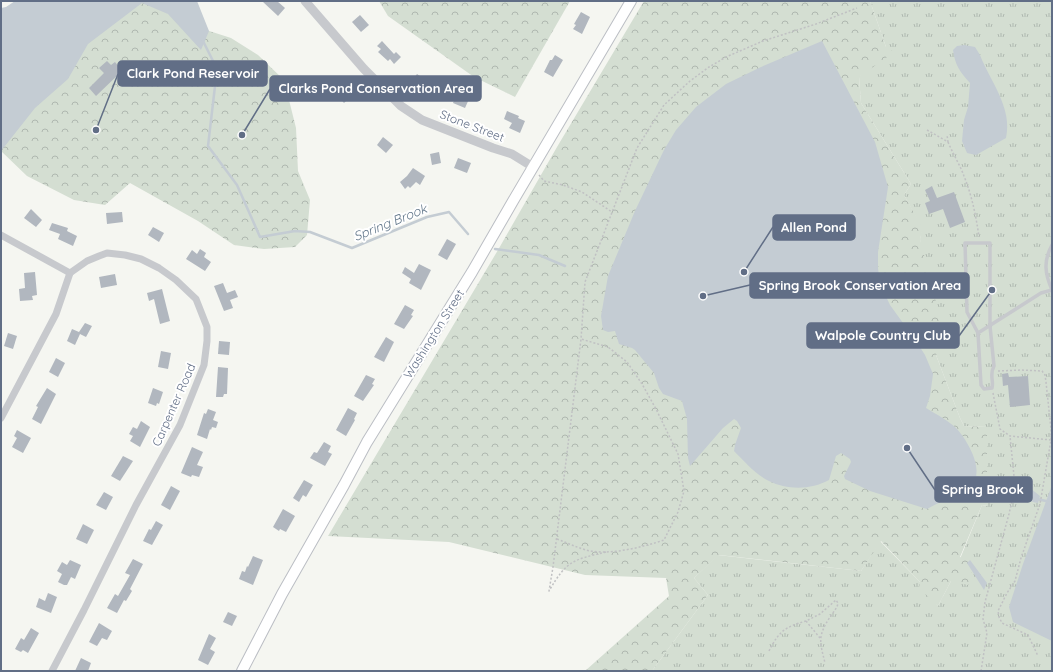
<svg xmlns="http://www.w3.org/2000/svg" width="1053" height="672" viewBox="0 0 1053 672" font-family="Quicksand,sans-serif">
  <defs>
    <pattern id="grass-tufts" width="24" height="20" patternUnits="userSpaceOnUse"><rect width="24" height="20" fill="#d4ded2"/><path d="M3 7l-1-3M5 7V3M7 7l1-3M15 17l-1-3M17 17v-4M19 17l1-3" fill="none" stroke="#afb8b0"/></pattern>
    <pattern id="forest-crowns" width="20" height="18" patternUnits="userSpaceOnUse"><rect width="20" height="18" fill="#d4ded2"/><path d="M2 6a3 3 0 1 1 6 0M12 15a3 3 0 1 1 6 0" fill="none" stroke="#afb8b0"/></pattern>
  </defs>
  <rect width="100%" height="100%" fill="#f5f6f1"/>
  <path fill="url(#grass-tufts)" d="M870 1H1052V671H652L708 595 694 578 718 555 861 571 880 541 920 582 938 606 951 581 982 505 987 506V427L964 426 960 418 936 355 920 239 922 228 904 195 911 184 861 103 859 77 886 47Z"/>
  <g fill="url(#forest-crowns)">
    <path d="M141 1 200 28 231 38 258 55 284 80 296 128 298 171 310 200 307 235 295 247 264 249 234 245 198 221 130 183 105 205 74 200 27 176 1 151 25 80Z"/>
    <path d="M379 1H570L515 97 474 77 388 16Z"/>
    <path d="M644 1H870L886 47 894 52 859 77 861 103 911 184 904 195 923 228 920 239 946 341 936 355 960 418 964 426 987 427V506L982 505 960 557 974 563 968 585 951 581 938 606 919 588 920 582 881 541 861 571 719 555 694 578 708 595 652 671H585L669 596 666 578 585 575 449 542 328 536 498 250 557 147Z"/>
  </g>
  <g fill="#c4ccd3">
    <path d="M15 1H197L209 31 201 50 168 14 142 3 88 44 68 79 35 108 1 151V8L6 7Z"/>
    <path d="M822 41 875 142 888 187 878 252V268L880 284 890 305 916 341 925 355 933 374 930 396 926 408C937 415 948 420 957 429 967 440 984 469 973 482 965 492 939 502 927 509L870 491 845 479 844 476 851 462 850 459 841 453 836 456 829 480C811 490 787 490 769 481 756 475 745 462 734 451L735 445 741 428 737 421 734 419 723 428 690 466 688 458 687 419 682 401 663 394 659 388 654 373 635 350 632 348 619 344 615 331 608 332 603 330 601 316 608 276 635 211 664 150 676 130 696 107 726 84 761 67Z"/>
    <path d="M964 45 975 47 980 55C990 81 1013 108 1006 138L976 155 967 153 962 141 964 120 968 107 970 83C960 72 955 65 953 50L957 46Z"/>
    <path d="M1020 480 1040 496 1038 503C1027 502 1022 494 1016 486Z"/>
    <path d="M1052 485V641L1013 622 1009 607 1023 564Z"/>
    <path d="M970 560 987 583 984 590 967 563Z"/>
  </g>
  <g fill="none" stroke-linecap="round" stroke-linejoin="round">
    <g stroke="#c4ccd3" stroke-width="2.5">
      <path d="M203 41 217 69 208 146 237 185 260 237 295 231 310 232 352 248 427 217 449 212 468 234"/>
      <path d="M495 249 539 255 565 266"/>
      <path d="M972 476 996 482 1009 478 1019 486"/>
      <path d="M1037 499 1046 501 1052 505"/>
    </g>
  </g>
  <g fill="#b1b7bf">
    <path d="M262 1H277L285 8 278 16Z"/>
    <path d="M581 12 590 17 582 34 573 29 576 25 574 24Z"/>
    <path d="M360 15 369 25 361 32 352 22Z"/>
    <path d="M382 41 394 54 396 52 401 57 394 64 390 59 388 61 378 52 381 49 377 46Z"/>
    <path d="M555 55 563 60 553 77 544 72 550 60H552Z"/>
    <path d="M107 61 111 65 115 62 122 71 96 96 89 88 104 73 99 68Z"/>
    <path d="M417 74 428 82 422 90 411 82Z"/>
    <path d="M338 80 348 90 346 92 351 96 344 103 333 91 334 90 331 87Z"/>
    <path d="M452 87 460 91 459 94 469 99 465 108 453 103 455 98 449 95Z"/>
    <path d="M507 111 519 116 518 118 525 121 520 133 509 128 512 123 504 119Z"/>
    <path d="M383 137 393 145 386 153 377 145Z"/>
    <path d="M439 152 441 163 432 165 430 154Z"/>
    <path d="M458 158 471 163 467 173 454 168Z"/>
    <path d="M413 168 425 176 420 185 416 182 410 188 408 186 405 189 400 182 407 176Z"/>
    <path d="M932 186 937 198 954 192 965 222 950 228 943 209 929 214 925 203 930 201 925 190Z"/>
    <path d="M31 209 42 220 36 227 24 218Z"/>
    <path d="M122 212 123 222 107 224 106 213Z"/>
    <path d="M52 223 68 228 67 231 77 236 73 246 58 239 60 234 49 230Z"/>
    <path d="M153 227 164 233 159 242 148 235Z"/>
    <path d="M447 239 456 244 447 260 438 255Z"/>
    <path d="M200 249 206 253 204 257 211 262 205 271 186 259 192 250 197 254Z"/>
    <path d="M419 264 431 270 421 290 409 283 411 279 402 273 405 267 414 273Z"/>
    <path d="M35 272 37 295 32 296 33 300 20 301 19 289 25 288 24 273Z"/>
    <path d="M115 274 117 285 101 288 99 277Z"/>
    <path d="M223 283 227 293 235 290 238 297 230 300 233 308 224 311 214 286Z"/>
    <path d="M162 289 170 321 160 324 154 299 149 301 147 293Z"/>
    <path d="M405 305 414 310 411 315 413 316 404 329 394 324Z"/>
    <path d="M85 323 92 326 86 337 80 334 75 345 67 341 72 329 79 332Z"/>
    <path d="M8 333 17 336 13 349 4 346Z"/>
    <path d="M386 337 394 342 384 362 374 357Z"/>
    <path d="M219 341 230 342 229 355 218 354Z"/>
    <path d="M161 351 171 353 168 369 158 367Z"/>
    <path d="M56 358 65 363 58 377 49 372Z"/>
    <path d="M218 367 228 368 227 394H224L223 397H216Z"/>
    <path d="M1008 373 1009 377 1028 376 1030 405 1010 407 1008 385 1003 386 1002 374Z"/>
    <path d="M366 375 375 379 372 384 374 385 363 401 354 396Z"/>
    <path d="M47 388 56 394 41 424 32 419 38 407 36 406Z"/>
    <path d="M153 388 163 392 159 404 157 403 156 406 148 403Z"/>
    <path d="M348 408 357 413 354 419 355 420 346 436 336 430Z"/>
    <path d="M208 409 216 412 213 420 218 422 216 428 212 427 211 430 210 429 207 439 197 435 204 413 206 414Z"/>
    <path d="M141 421 150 427 140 447 130 441 133 436 129 434 133 427 137 429Z"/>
    <path d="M17 430 31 438 23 453 12 447 17 438 14 436Z"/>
    <path d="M324 442 331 446 328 452 332 454 325 466 310 458 314 452 317 453Z"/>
    <path d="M192 447 203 452 197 465 203 467 199 477 192 475 191 477 181 473Z"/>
    <path d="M123 456 133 461 120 481 111 476Z"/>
    <path d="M304 480 313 485 306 497 303 495 299 502 293 498Z"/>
    <path d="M171 486 180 491 170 510 161 505Z"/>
    <path d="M104 492 113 497 106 510 96 505Z"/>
    <path d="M283 509 295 516 286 532 280 529 279 531 273 527Z"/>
    <path d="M156 521 163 525 152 545 143 541 149 529 151 530Z"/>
    <path d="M83 524 94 530 87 544 76 539Z"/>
    <path d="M253 556 263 560 253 585 239 579 242 571 245 572 247 566 248 567Z"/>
    <path d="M133 559 143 564 130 589 132 591 126 601 124 600 117 613 107 608 115 594 118 596 130 575 125 573Z"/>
    <path d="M70 560 81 565 75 579 71 577 67 585H64L58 582 62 574 57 571 62 562 67 565Z"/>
    <path d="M48 593 57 597 51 613 36 607 39 598 45 601Z"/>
    <path d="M228 612 237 616 232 626 223 622Z"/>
    <path d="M99 623 112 631 107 640 102 638 97 646 89 642Z"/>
    <path d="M31 628 39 633 28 653 23 650 21 652 15 649 21 638 24 640Z"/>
    <path d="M209 634 216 638 210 649 215 652 208 665 198 660Z"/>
    <path d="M81 658 91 663 88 671H75Z"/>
  </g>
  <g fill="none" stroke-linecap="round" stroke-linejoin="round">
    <defs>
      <path id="secondary" d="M242 671 282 594 344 485 367 442 472 272 513 201 631 1"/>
    </defs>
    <use href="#secondary" stroke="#bbbec4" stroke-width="12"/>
    <g stroke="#c0c1c3" stroke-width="1.5" stroke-dasharray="2 2" stroke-linecap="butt">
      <path d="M927 130 948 142 947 135"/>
      <path d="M948 142C953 154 960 165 964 176 972 196 976 216 979 237"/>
      <path d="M539 175 544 181 563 185 582 192 612 212"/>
      <path d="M998 371 1021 370 1042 371 1045 375 1046 382 1051 429V440L1040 504 1021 558 1015 581 1007 593 998 611 999 617 1002 623 1028 635 1038 656"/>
      <path d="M993 393 1000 429 1010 436 1051 440"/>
      <path d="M557 539C567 543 576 547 586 550 609 556 643 547 664 540L678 512 684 491 678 454 656 409 642 384 627 362 608 347 581 339"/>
      <path d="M606 552C573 560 567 560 549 591L553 567 581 339 585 282 637 148 664 105 690 81 709 67 726 57 763 41 816 24 857 8"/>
      <path d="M820 638 806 621 820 614 836 600 838 603C837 609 833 612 830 617 817 637 820 642 825 663"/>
      <path d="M769 651C779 631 785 627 806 621"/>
      <path d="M981 671 987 633 983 619 985 602 1009 514 1014 492V476L1010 436"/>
    </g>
    <g stroke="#c7c9cd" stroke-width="3.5">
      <path d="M1052 245C1043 261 1045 274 1052 290"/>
      <path d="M978 333 967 312 965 243H990V326L994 366C989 375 994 380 992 388L984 389 981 385 978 333 1041 293 1052 290"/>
    </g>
    <g stroke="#c7c9cd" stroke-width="7">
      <path d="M1 235 70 273 87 261 99 256 107 253 125 255 141 259 159 268 176 280 196 299 207 327V341L204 365 180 425 136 505 84 610 52 671"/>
      <path d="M1 418 56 314 70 273"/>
    </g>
    <path stroke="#c7c9cd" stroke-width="9" d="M305 1 364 69 401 106 422 120 493 148 512 154 533 167"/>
    <use href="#secondary" stroke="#fff" stroke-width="10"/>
  </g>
  <g text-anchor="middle" stroke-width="4" stroke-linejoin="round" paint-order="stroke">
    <g font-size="12" fill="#616e86" stroke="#fff">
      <text transform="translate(472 126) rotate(21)" y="4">Stone Street</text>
      <text transform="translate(434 334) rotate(-58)" y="4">Washington Street</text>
      <text transform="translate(174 405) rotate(-66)" y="4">Carpenter Road</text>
    </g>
    <g font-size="13" font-style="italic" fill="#62778a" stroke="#fff">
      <text transform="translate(390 222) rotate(-22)" y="5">Spring Brook</text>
    </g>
  </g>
  <path fill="none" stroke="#616e86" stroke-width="1.5" d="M96 130L118 74M242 135L270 89M744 272L773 227M703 296L750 285M992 290L959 336M907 448L935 490"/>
  <g fill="#616e86" stroke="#fff" stroke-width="1.5">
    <circle cx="96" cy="130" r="4"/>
    <circle cx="242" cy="135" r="4"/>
    <circle cx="744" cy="272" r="4"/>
    <circle cx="703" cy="296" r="4"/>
    <circle cx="992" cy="290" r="4"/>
    <circle cx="907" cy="448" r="4"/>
  </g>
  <g fill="#616e86" stroke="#616e86" stroke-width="1.5">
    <rect x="118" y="61" width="149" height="25" rx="4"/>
    <rect x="270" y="76" width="211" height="25" rx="4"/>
    <rect x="773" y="215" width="82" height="25" rx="4"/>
    <rect x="750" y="273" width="219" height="25" rx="4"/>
    <rect x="807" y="323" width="152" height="25" rx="4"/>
    <rect x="935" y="477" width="97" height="25" rx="4"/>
  </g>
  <g font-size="13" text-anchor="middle" font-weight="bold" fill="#fff">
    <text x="193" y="78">Clark Pond Reservoir</text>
    <text x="376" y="93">Clarks Pond Conservation Area</text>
    <text x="814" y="232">Allen Pond</text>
    <text x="860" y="290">Spring Brook Conservation Area</text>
    <text x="883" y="340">Walpole Country Club</text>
    <text x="983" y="494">Spring Brook</text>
  </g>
  <rect width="1053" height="672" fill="none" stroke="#616e86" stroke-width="4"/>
</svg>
